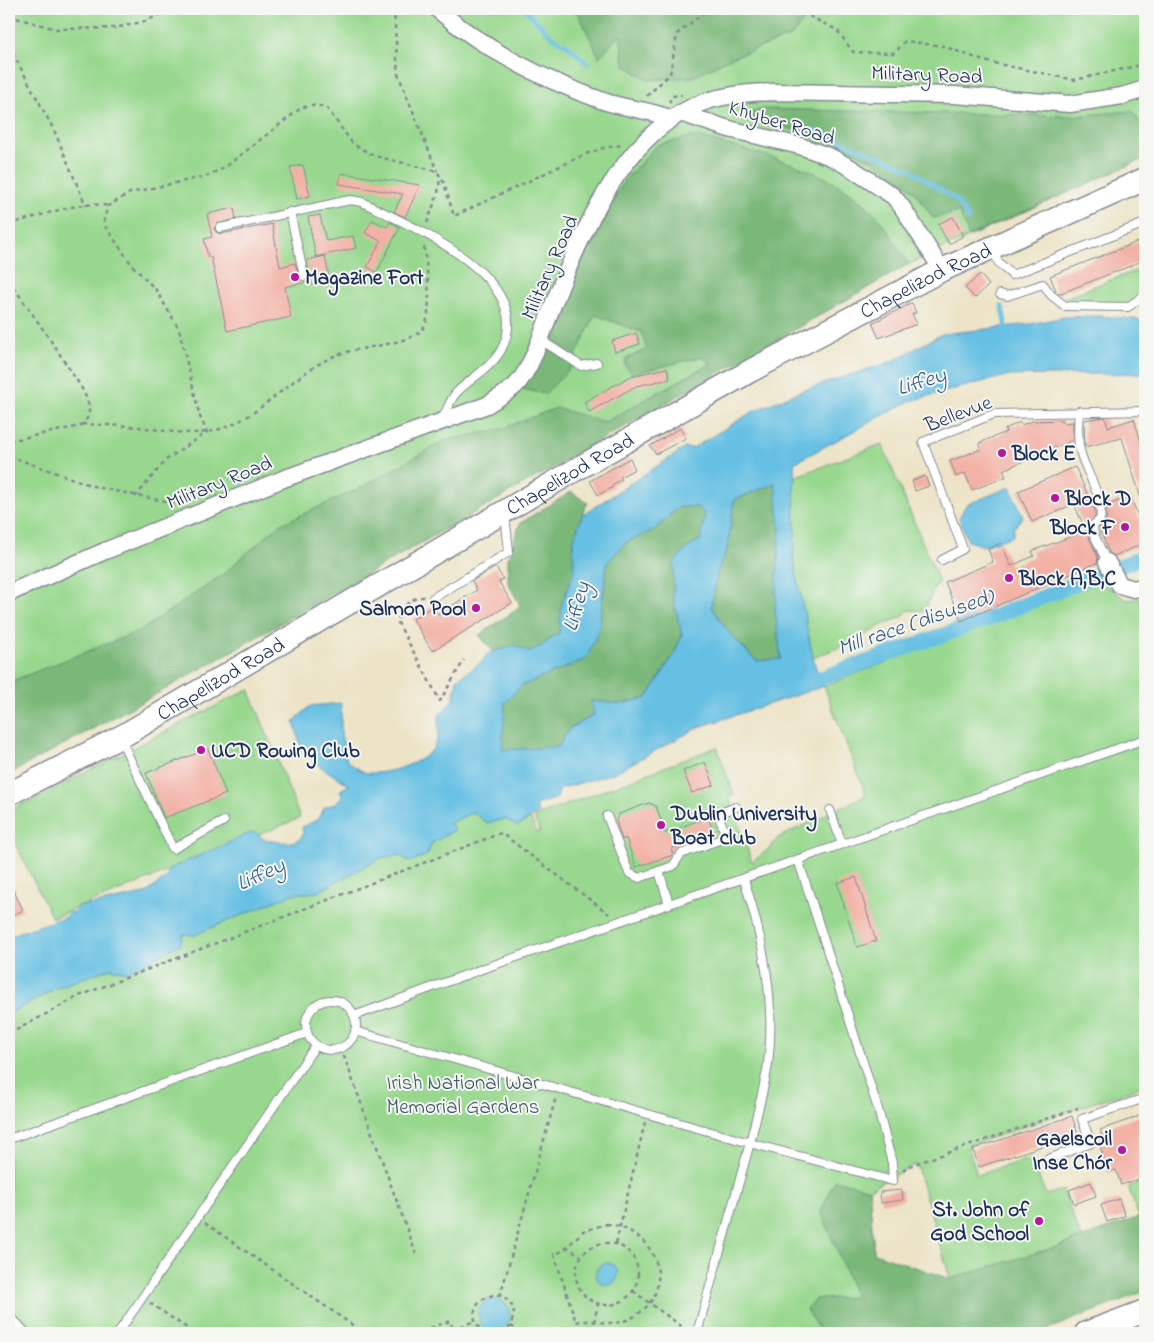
<svg xmlns="http://www.w3.org/2000/svg" width="1154" height="1342" viewBox="0 0 1154 1342" font-family="'Indie Flower',sans-serif">
  <rect width="100%" height="100%" fill="#f6f6f2"/>
  <filter id="ink" filterUnits="userSpaceOnUse"><feTurbulence type="fractalNoise" baseFrequency=".02" numOctaves="2"/><feDisplacementMap in="SourceGraphic" scale="10" xChannelSelector="R" yChannelSelector="G"/><feConvolveMatrix kernelMatrix="1 2 1 2 8 2 1 2 1" color-interpolation-filters="sRGB"/></filter>
  <filter id="wash" filterUnits="userSpaceOnUse"><feTurbulence type="fractalNoise" baseFrequency=".0096" numOctaves="4" result="noise"/><feDisplacementMap in="SourceGraphic" scale="20" xChannelSelector="R" yChannelSelector="G"/><feGaussianBlur stdDeviation="1.12" result="paint"/><feColorMatrix in="noise" values="0 0 0 0 0 0 0 0 0 0 0 0 0 0 0 0 0 1.4 0 .05"/><feComposite in="paint" operator="in"/></filter>
  <g filter="url(#wash)">
    <rect width="100%" height="100%" fill="#ede4c7"/>
    <g fill="#98d88e" stroke="#5a8476" fill-rule="evenodd">
      <path d="M9 9H1145V158L909 264 162 691 9 774Z"/>
      <path d="M1145 267V290L1128 305 1070 303 1064 298Z"/>
      <path d="M882 444 939 582C930 590 931 602 923 611L909 610 902 617 882 625 857 640 813 658 793 556 795 534 794 477Z"/>
      <path d="M1101 581 1126 600 1145 598V1085L968 1146 977 1175 1031 1158 1046 1195 1063 1190 1081 1238 1062 1245 966 1333H9V1014L58 987 111 968 126 972 183 934 194 935 292 894 318 892 380 858 400 855 409 862 427 855 432 843 455 830 449 823 473 812 487 822 505 819 517 826 531 819 537 833 540 832 534 817 717 747 734 795 729 797 752 862 769 849 778 838 866 795 824 686ZM916 1164 950 1278 949 1279 874 1253 869 1189Z"/>
      <path d="M249 689 300 818 52 918 9 831V811Z"/>
      <path d="M1145 1181V1215L1139 1217 1128 1187Z"/>
    </g>
    <g fill="#7ab879" stroke="#4a746c">
      <path d="M569 9H812L792 36 728 59 693 77 649 80 624 65 620 35 599 57 578 13Z"/>
      <path d="M764 109 1071 116 1133 111 1145 129V158L969 236 959 212 933 218C925 207 917 193 907 185 860 144 800 132 742 116Z"/>
      <path d="M695 136C752 153 826 165 869 208 885 223 896 246 909 264L162 691 9 774V682L140 631 222 575 279 525 356 490 444 441 501 429 556 408 605 422 711 363 701 357 632 374 625 365 626 359 647 349 641 332 595 315 569 370 545 394 522 389 597 232 624 181 657 145Z"/>
      <path d="M776 483 780 528 775 610 781 659 756 661 730 634 711 607 718 569 727 549 734 500Z"/>
      <path d="M571 492 588 503 584 509 573 542 574 571 562 603 559 633 548 640 541 649 529 652 513 646 494 652 479 635 516 610 520 605 508 583V558L520 523Z"/>
      <path d="M679 507H697L705 514 701 539 684 551 673 598 682 635 673 656 647 698 621 704 591 701 594 715 569 729 559 747 502 751 504 704 521 686 586 659 599 629 607 563 626 542 654 530Z"/>
      <path d="M835 1180 869 1189 874 1253 950 1279 1062 1245 1145 1215V1291L1038 1333H821L806 1309 815 1299 856 1297 821 1211Z"/>
    </g>
    <g fill="#66c0e3" stroke="#4078a0" fill-rule="evenodd">
      <path d="M1099 316 1145 320V373L1006 376 966 386 910 401 794 463 795 534 793 556 814 663 824 686 699 727 614 773 560 789 557 798 535 805 538 813 517 826 505 819 487 823 473 812 450 823 455 830 432 843 427 855 409 862 400 855 380 858 318 892 292 894 194 935 183 934 181 944 127 972 111 968 58 987 9 1014V936L65 917 69 912 74 913 77 906 90 905 145 894 167 877 169 869 250 833 255 832 265 840C276 841 308 849 302 827L317 820 325 807 335 804 342 796 340 790 349 785 321 767 301 749 294 721 310 706 341 703V734L347 761C353 765 361 772 368 773 386 774 417 765 430 752 440 743 439 726 439 715L453 700 457 679 482 662 487 654 515 645 529 652C541 648 548 640 559 633L562 603 574 571 573 542 582 515 685 448H693L754 411 801 391 893 361 942 334 1030 324 1065 317ZM775 483 780 528 775 610 781 659 756 661 730 634 711 607 718 569 727 549 734 500ZM679 507H697L705 514 701 539 684 551 674 563 673 598 682 635 673 656 647 698 621 704 591 701 594 715 569 729 558 747 502 750 505 703 521 686 586 659 599 629 607 563 626 542 654 530Z"/>
      <path d="M1010 487 1023 516 1014 528 1013 536 984 546 968 541 959 518 966 505Z"/>
      <circle cx="607" cy="1274" r="11"/>
      <circle cx="494" cy="1315" r="16"/>
    </g>
    <g fill="none" stroke-linecap="round" stroke-linejoin="round">
      <g stroke="#66c0e3" stroke-width="4.5">
        <path d="M524 9 555 39 566 44 588 64"/>
        <path d="M814 130 908 168 956 200 969 219"/>
        <path d="M1002 306 1007 331"/>
      </g>
      <path stroke="#66c0e3" stroke-width="15" d="M800 685 983 621 1145 556"/>
    </g>
    <g id="blocks">
      <g fill="#f3b1a5">
        <path d="M303 165 310 196 297 199 290 167Z"/>
        <path d="M341 173 420 185 405 217 394 212 403 194 339 184Z"/>
        <path d="M234 208 236 219 217 224 214 229 216 232 221 234 272 224 280 267 295 263 300 279 306 281 309 277 307 260 325 256 330 282 312 285 311 281 285 287 291 317 227 331 211 257H208L204 239 212 237 207 214Z"/>
        <path d="M320 215 326 241 353 236 356 248 316 257 308 217Z"/>
        <path d="M953 217 963 236 949 244 938 224Z"/>
        <path d="M372 220 387 227 390 222 400 227 377 272 367 267 381 241 365 233Z"/>
        <path d="M1145 239V260L1059 294 1056 291 1050 276Z"/>
        <path d="M980 274 989 285 975 298 965 288Z"/>
        <path d="M912 303 916 313 912 314 917 324 879 338 872 323Z"/>
        <path d="M636 333 640 344 615 352 612 341Z"/>
        <path d="M667 368 670 379 636 386 589 412 584 402 631 376Z"/>
        <path d="M1105 417 1108 427 1134 419 1145 455V504L1143 505 1122 438 1085 447 1084 420Z"/>
        <path d="M1063 420V423L1073 422V440L1003 470 1006 477 972 490 965 473 956 477 950 461 981 449 979 443 1006 432 1005 429 1020 422 1021 425 1032 421Z"/>
        <path d="M680 428 686 438 656 454 650 446Z"/>
        <path d="M630 458 635 469 620 477 622 479 612 485 613 487 598 495 590 481Z"/>
        <path d="M1075 467 1095 510V517L1087 526 1089 537 1098 557 1097 563 961 621 945 582 993 562 988 549 1001 543 1011 566 1034 556 1032 551 1086 531 1074 504 1032 522 1018 491Z"/>
        <path d="M925 476 929 486 915 491 912 481Z"/>
        <path d="M1130 496 1145 533V543L1114 556 1109 552 1099 528 1106 521V506Z"/>
        <path d="M496 567 503 579 499 582 512 603 432 651 413 619 433 606 438 614 477 590 472 581Z"/>
        <path d="M208 749 226 794 164 818 146 773Z"/>
        <path d="M705 762 714 785 692 793 683 771Z"/>
        <path d="M649 803 656 806 665 833 708 817 714 834 671 849 673 855 636 867 626 838 622 840 616 820 619 814Z"/>
        <path d="M856 877 876 941 857 947 837 883Z"/>
        <path d="M9 881 23 910 9 917Z"/>
        <path d="M1145 1114V1177L1121 1185 1116 1170 1108 1172 1100 1146 1105 1144 1100 1130Z"/>
        <path d="M1072 1116 1078 1134 979 1167 973 1149Z"/>
        <path d="M1091 1182 1096 1196 1074 1204 1069 1190Z"/>
        <path d="M902 1190 903 1200 881 1203 880 1192Z"/>
        <path d="M1119 1199 1125 1216 1107 1222 1101 1205Z"/>
      </g>
    </g>
  </g>
  <g filter="url(#ink)">
    <use href="#blocks" fill-opacity="0" stroke="#848a92" stroke-width="1"/>
    <g fill="none" stroke-linecap="round" stroke-linejoin="round">
      <defs>
        <g id="service">
          <path d="M290 212 304 276"/>
          <path d="M220 228 350 200 362 202C410 226 542 279 500 352 490 369 469 379 456 393 450 400 446 412 442 420"/>
          <path d="M993 250 999 263 1012 275 1145 223"/>
          <path d="M1000 294 1007 296 1043 284 1051 295 1065 306 1128 307 1145 295"/>
          <path d="M541 340 581 366 597 363"/>
          <path d="M1079 411C1078 424 1077 438 1080 450 1085 473 1105 497 1100 520L1093 525 1094 535 1107 562"/>
          <path d="M942 560 963 549 923 442 994 414 1145 411"/>
          <path d="M433 598 509 552 505 514"/>
          <path d="M121 740 173 849 224 821"/>
          <path d="M830 810 842 844"/>
          <path d="M607 816 629 873 639 878 659 871"/>
          <path d="M669 904 659 871 673 866 681 854 724 838 725 833 718 814 736 807"/>
          <circle cx="331" cy="1025" r="25"/>
          <path d="M354 1016 482 969 1145 739"/>
          <path d="M355 1031 750 1143C756 1117 764 1090 768 1064 776 1002 763 939 744 879"/>
          <path d="M9 1139 307 1033"/>
          <path d="M1046 1160 1091 1143 1082 1119 1145 1098"/>
          <path d="M9 1315 26 1333"/>
          <path d="M118 1333 316 1045"/>
          <path d="M697 1333 750 1143 893 1181 892 1163 878 1109 798 859"/>
        </g>
        <g id="minor">
          <path d="M437 9C487 52 544 80 606 102 628 109 651 110 672 119"/>
          <path d="M680 113 729 129 800 146 831 157 851 168 893 196 902 207 942 270"/>
          <path d="M1107 562 1120 585 1134 589 1145 586"/>
          <path d="M9 593 105 551 283 479 487 405C496 399 507 393 515 386 534 367 544 325 555 300 583 231 620 141 692 107 717 95 746 93 773 92L954 95 1070 104 1122 96 1145 89"/>
        </g>
        <g id="secondary">
          <path id="s1" d="M9 794 126 734 575 470 752 370 942 270 1145 179"/>
          <path d="M1086 1333 1145 1311"/>
        </g>
      </defs>
      <use href="#service" stroke="#848a92" stroke-width="10"/>
      <use href="#minor" stroke="#848a92" stroke-width="19"/>
      <use href="#secondary" stroke="#848a92" stroke-width="25"/>
      <g stroke="#848a92" stroke-width="2.5" stroke-dasharray="4 4" stroke-linecap="butt">
        <path d="M394 9 398 74 437 171"/>
        <path d="M795 9 837 30 853 52 895 53 905 41 943 46 984 61 1075 80 1145 64"/>
        <path d="M9 16 56 29 115 28 146 21 171 9"/>
        <path d="M9 46 54 130 86 206"/>
        <path d="M647 96 670 74 677 34 708 9"/>
        <path d="M669 103 672 96 682 95"/>
        <path d="M427 223 438 193 440 178"/>
        <path d="M9 224C36 218 82 199 108 206"/>
        <path d="M9 281C30 310 50 339 70 370 76 380 85 391 88 403 91 413 88 420 80 426L9 441"/>
        <path d="M82 424C101 425 120 425 139 427 167 431 199 438 226 427 265 413 296 371 337 355 360 346 403 346 421 331 435 319 426 263 424 246"/>
        <path d="M9 456 96 487 179 504"/>
        <path d="M135 497 166 460 207 432 200 417 179 329 156 290 132 265 105 226 104 219 108 206 130 193 207 176 224 168 301 108 311 105 326 107 353 144 375 156 437 171 444 183 454 216 586 154 603 148 622 145"/>
        <path d="M424 597C410 596 401 610 397 621L440 701 464 660"/>
        <path d="M9 1034 79 996 501 833 609 914"/>
        <path d="M341 1048 416 1254"/>
        <path d="M903 1171 906 1167 1078 1108"/>
        <path d="M205 1223 364 1333"/>
        <path d="M607 1224C662 1231 678 1297 629 1319 611 1328 594 1318 576 1322L554 1254 563 1251 583 1231Z"/>
        <circle cx="607" cy="1274" r="31"/>
        <path d="M616 1243 645 1122"/>
        <path d="M566 1246 581 1256"/>
        <path d="M633 1291 688 1331"/>
        <path d="M500 1296 556 1097"/>
        <path d="M150 1303 194 1333"/>
        <path d="M594 1322 598 1304"/>
        <path d="M511 1326 521 1333"/>
        <path d="M453 1329 475 1321"/>
        <path d="M383 1333H395"/>
        <path d="M429 1333 427 1329 450 1321 454 1333"/>
        <path d="M486 1333C452 1312 501 1273 514 1311L511 1326 503 1333"/>
      </g>
      <use href="#service" stroke="#fff" stroke-width="8"/>
      <use href="#minor" stroke="#fff" stroke-width="16"/>
      <use href="#secondary" stroke="#fff" stroke-width="22"/>
    </g>
  </g>
  <g fill="#b5179e" stroke="#f6f6f2" stroke-width="2">
    <circle cx="295" cy="277" r="5"/>
    <circle cx="1002" cy="453" r="5"/>
    <circle cx="1055" cy="498" r="5"/>
    <circle cx="1125" cy="527" r="5"/>
    <circle cx="1009" cy="578" r="5"/>
    <circle cx="476" cy="608" r="5"/>
    <circle cx="201" cy="750" r="5"/>
    <circle cx="661" cy="825" r="5"/>
    <circle cx="1122" cy="1150" r="5"/>
    <circle cx="1039" cy="1221" r="5"/>
  </g>
  <g text-anchor="middle" stroke-width="4" stroke-linejoin="round" paint-order="stroke">
    <g font-size="21" fill="#1b2f5e" stroke="#f6f6f2">
      <text transform="translate(927 74) rotate(2)" y="7">Military Road</text>
      <text transform="translate(782 122) rotate(17)" y="7">Khyber Road</text>
      <text transform="translate(549 267) rotate(-66)" y="7">Military Road</text>
      <text dy="7" stroke="none"><textPath href="#s1" startOffset="1051">Chapelizod Road</textPath></text>
      <text transform="translate(958 413) rotate(-21)" y="7">Bellevue</text>
      <text dy="7" stroke="none"><textPath href="#s1" startOffset="646">Chapelizod Road</textPath></text>
      <text transform="translate(219 482) rotate(-22)" y="7">Military Road</text>
      <text dy="7" stroke="none"><textPath href="#s1" startOffset="241">Chapelizod Road</textPath></text>
    </g>
    <g font-size="21" font-weight="bold" fill="#1b2f5e" stroke="#f6f6f2" text-anchor="start">
      <text x="305" y="284">Magazine Fort</text>
      <text x="1012" y="460">Block E</text>
      <text x="1065" y="505">Block D</text>
      <text x="1115" y="534" text-anchor="end">Block F</text>
      <text x="1019" y="585">Block A,B,C</text>
      <text x="466" y="615" text-anchor="end">Salmon Pool</text>
      <text x="211" y="757">UCD Rowing Club</text>
      <text x="671" y="820">Dublin University<tspan x="671" dy="24">Boat club</tspan></text>
      <text x="1112" y="1145" text-anchor="end">Gaelscoil<tspan x="1112" dy="24">Inse Chór</tspan></text>
      <text x="1029" y="1216" text-anchor="end">St. John of<tspan x="1029" dy="24">God School</tspan></text>
    </g>
    <g font-size="21" fill="#3a596a" stroke="#f6f6f2">
      <text x="463" y="1089">Irish National War<tspan x="463" dy="24">Memorial Gardens</tspan></text>
    </g>
    <g font-size="22" font-style="italic" fill="#325a86" stroke="#f6f6f2">
      <text transform="translate(921 380) rotate(-17)" y="8">Liffey</text>
      <text transform="translate(575 606) rotate(-74)" y="8">Liffey</text>
      <text transform="translate(915 621) rotate(-19)" y="8">Mill race (disused)</text>
      <text transform="translate(260 873) rotate(-24)" y="8">Liffey</text>
    </g>
  </g>
  <rect width="1154" height="1342" fill="none" stroke="#f6f6f2" stroke-width="30"/>
</svg>
